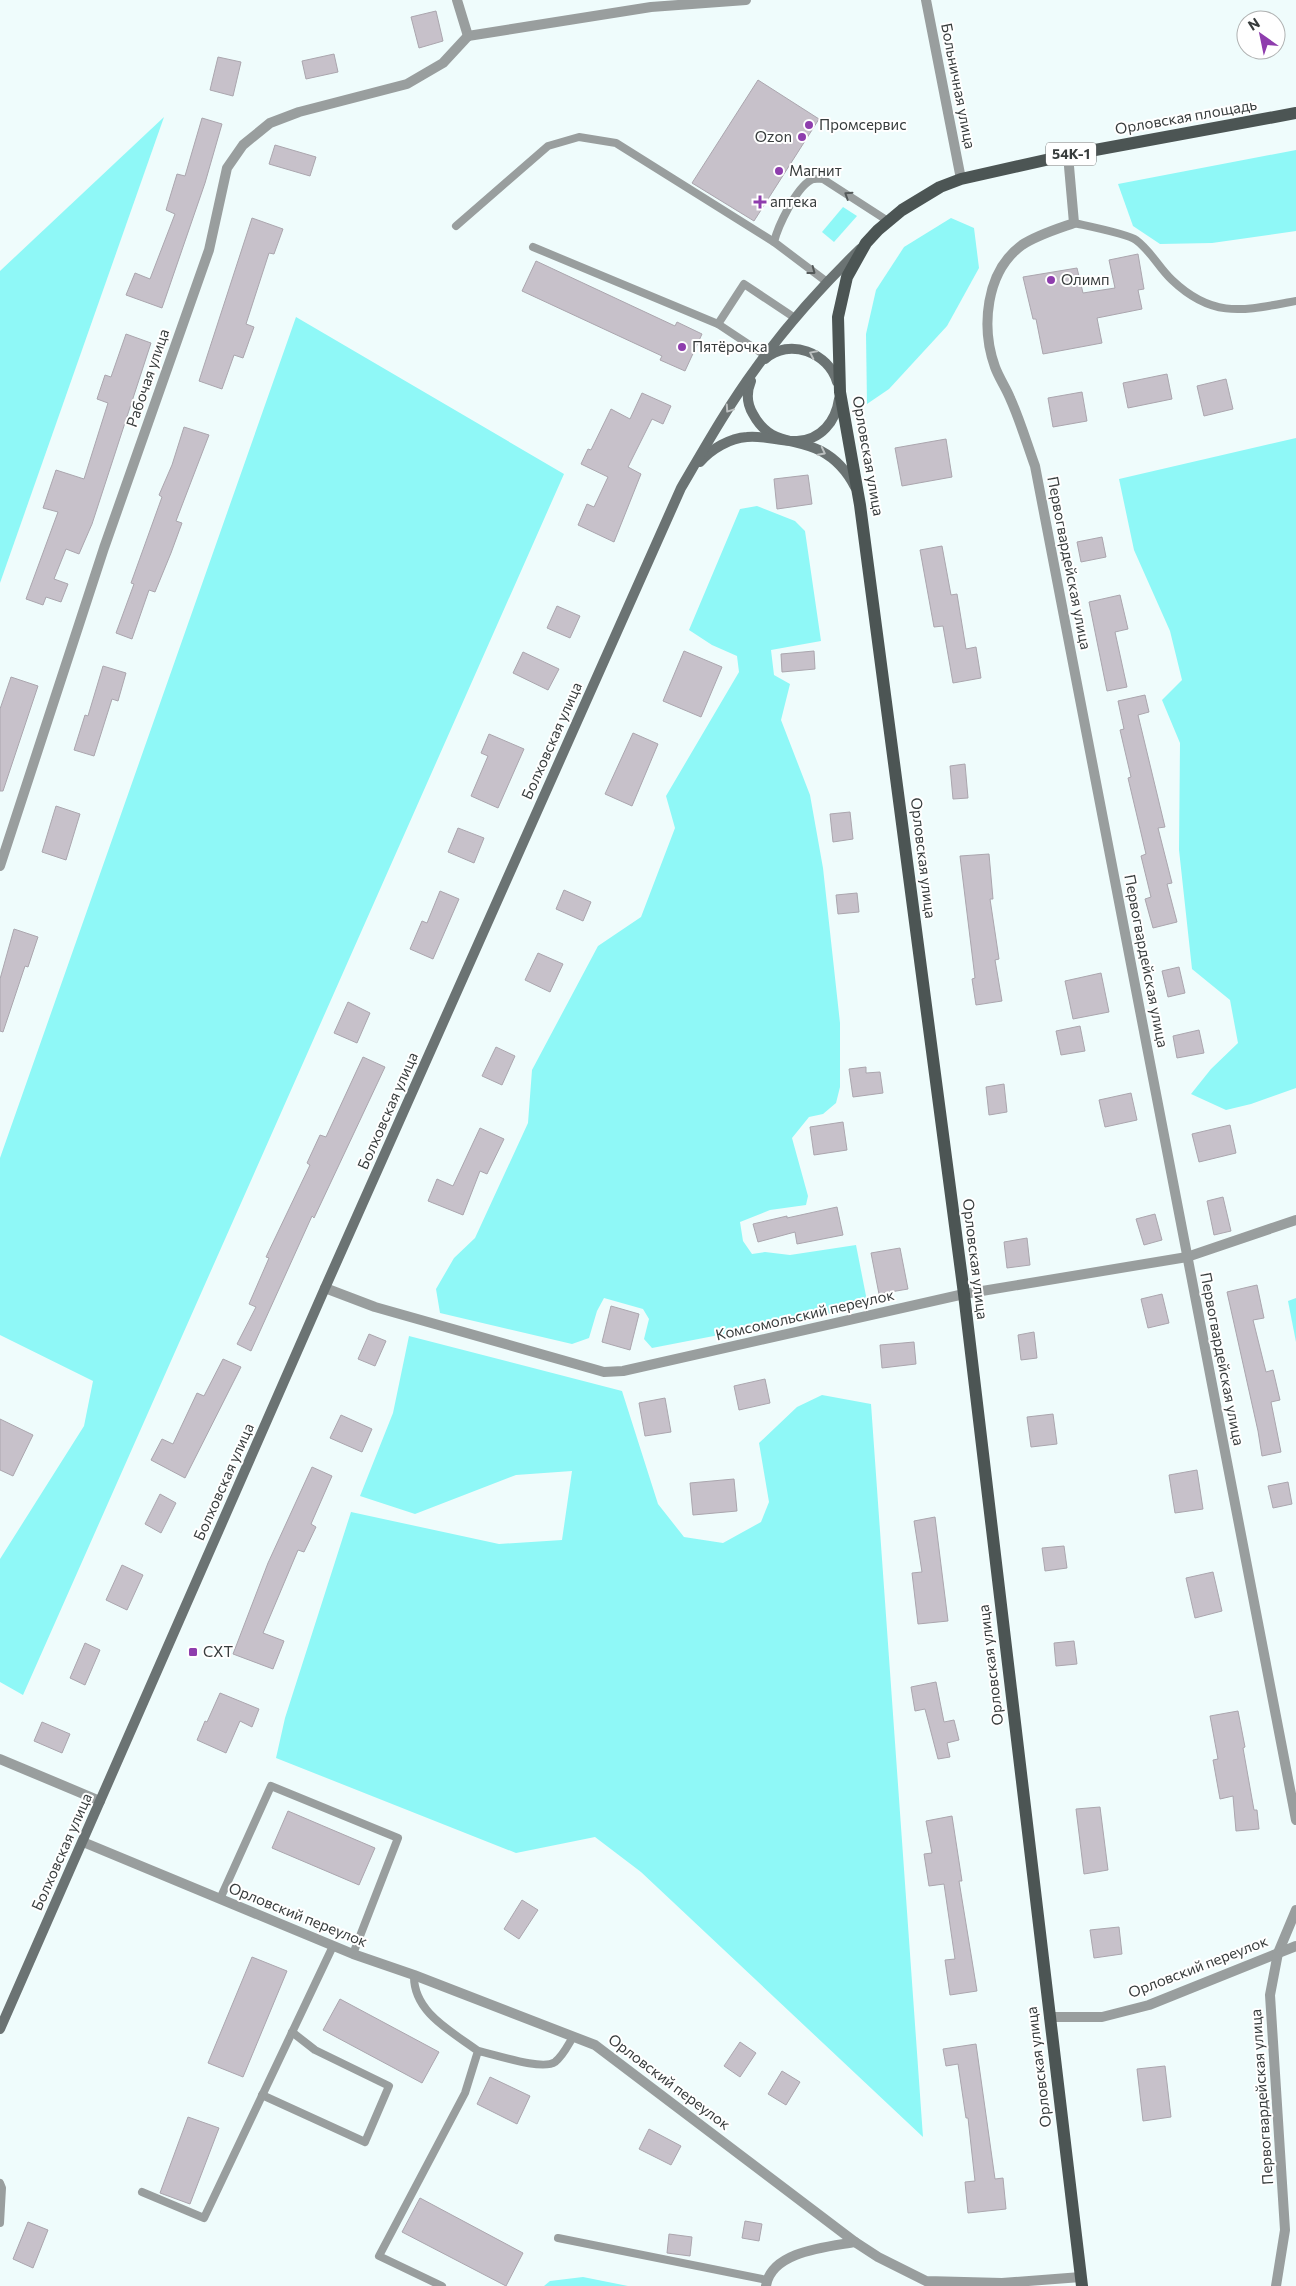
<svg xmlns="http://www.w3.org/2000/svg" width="1296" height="2286" viewBox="0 0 1296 2286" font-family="Commissioner,sans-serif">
  <rect width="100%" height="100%" fill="#effcfc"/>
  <g fill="#8ff8f7">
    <path d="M164 117 0 583V271Z"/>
    <path d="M1296 150V231L1212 243 1160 244 1133 226 1118 184Z"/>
    <path d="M843 207 857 216 834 242 822 232Z"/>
    <path d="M951 218 974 228 979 268 947 326 889 389 867 404 866 334 876 290 904 247Z"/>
    <path d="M296 317 564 474 23 1695 0 1682V1559L84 1426 93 1381 0 1335V1158Z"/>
    <path d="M1296 438V1088L1251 1104 1226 1110 1191 1094 1211 1069 1238 1043 1230 1000 1192 969 1179 850 1180 743 1162 700 1182 680 1170 631 1134 550 1119 479Z"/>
    <path d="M757 506 795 521 805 531 821 641 771 650 774 675 790 684 781 720 810 795 823 868 840 1023V1087L836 1103 823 1114 809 1117 792 1138 808 1196 806 1205 770 1210 740 1222 743 1241 752 1254 765 1252 790 1255 856 1245 868 1306 652 1348 644 1339 649 1319 643 1309 604 1298 597 1311 589 1338 572 1344 440 1313 436 1289 454 1258 475 1238 528 1123 532 1070 598 946 641 917 675 828 666 796 739 672 737 656 712 645 689 630 740 509Z"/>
    <path d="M1296 1298V1342L1288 1301Z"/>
    <path d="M409 1336 622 1391 658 1504 684 1537 723 1543 761 1522 769 1502 759 1443 797 1407 822 1395 871 1404 923 2137 641 1872 595 1837 516 1853 276 1758 285 1718 351 1512 499 1544 562 1540 572 1471 516 1475 415 1514 360 1496 393 1413Z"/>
    <path d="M583 2277 628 2286H544L550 2281Z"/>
  </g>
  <g fill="#c7c1ca" stroke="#aba6ae">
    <path d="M436 11 443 41 419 48 411 17Z"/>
    <path d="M334 54 338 72 306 79 302 61Z"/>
    <path d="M218 57 241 62 233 96 210 90Z"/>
    <path d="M758 80 819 119 754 221 692 183Z"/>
    <path d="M202 118 222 124 205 183 162 308 126 295 135 273 150 279 175 214 166 210 177 174 185 176Z"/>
    <path d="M275 145 316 157 310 176 269 164Z"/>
    <path d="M252 218 283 229 274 254 269 253 246 324 254 327 243 358 234 355 222 389 199 381Z"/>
    <path d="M1138 254 1144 289 1138 290 1142 309 1097 318 1102 343 1043 354 1036 319H1033L1023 277 1077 268 1083 293 1115 288 1109 260Z"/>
    <path d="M536 261 675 326 677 322 702 334 685 371 660 360 662 356 522 291Z"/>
    <path d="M126 334 151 343 92 524 79 554 66 549 54 579 68 584 61 602 46 597 43 605 26 599 58 512 43 508 56 470 84 479 108 403 97 399 105 375 111 377Z"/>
    <path d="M1167 374 1172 399 1128 408 1123 383Z"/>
    <path d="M1226 379 1233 409 1204 416 1197 386Z"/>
    <path d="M1082 392 1087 421 1053 427 1048 398Z"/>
    <path d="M642 393 671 406 663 424 652 419 628 467 641 474 614 542 578 525 587 504 594 507 608 477 581 464 588 449 591 450 611 409 630 419Z"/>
    <path d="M184 427 209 435 176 521 182 523 171 553 155 592 149 590 132 639 116 633 134 584 131 583 162 497 159 495 172 465Z"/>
    <path d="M946 439 952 477 902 486 895 448Z"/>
    <path d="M808 475 812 504 777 509 774 479Z"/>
    <path d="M1102 537 1106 557 1081 562 1077 542Z"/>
    <path d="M942 546 951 595 957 594 966 649 976 647 981 678 953 683 943 626 934 627 920 550Z"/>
    <path d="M1120 595 1128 629 1115 632 1127 687 1107 691 1089 602Z"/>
    <path d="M557 606 580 616 570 638 547 628Z"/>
    <path d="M684 651 722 667 701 717 663 701Z"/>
    <path d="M814 651 815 669 782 672 781 654Z"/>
    <path d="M523 652 559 669 548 690 513 673Z"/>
    <path d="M103 666 126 673 118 701 112 699 94 756 74 750 85 715 88 716Z"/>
    <path d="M11 677 38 686 3 791H0V709Z"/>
    <path d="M1145 695 1149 712 1138 715 1165 827 1158 828 1172 883 1167 884 1177 922 1153 928 1145 899 1151 897 1141 856 1146 854 1128 778 1131 777 1120 730 1124 729 1118 701Z"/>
    <path d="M633 733 658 744 632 806 605 794Z"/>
    <path d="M489 734 524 749 498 808 471 796 488 756 481 753Z"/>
    <path d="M965 764 968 798 953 799 950 766Z"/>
    <path d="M56 806 80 814 66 860 42 852Z"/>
    <path d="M850 812 853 839 833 842 830 814Z"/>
    <path d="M458 828 484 838 474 863 448 852Z"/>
    <path d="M989 854 993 899H990L999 959 995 960 1002 1001 976 1005 972 979 975 978 960 856Z"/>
    <path d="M564 890 591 902 583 921 556 909Z"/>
    <path d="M440 891 459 899 433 959 410 949 422 921 427 923Z"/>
    <path d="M857 893 859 912 838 914 836 895Z"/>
    <path d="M14 929 38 937 28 967 25 966 3 1032 0 1031V979Z"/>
    <path d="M538 953 563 964 550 992 525 980Z"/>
    <path d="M1179 967 1185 993 1168 997 1162 971Z"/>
    <path d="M1101 973 1109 1012 1073 1019 1065 981Z"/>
    <path d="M348 1002 370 1013 357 1043 334 1033Z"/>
    <path d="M1080 1026 1085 1051 1061 1055 1056 1031Z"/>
    <path d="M1199 1030 1204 1053 1177 1058 1173 1036Z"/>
    <path d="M496 1047 515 1056 502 1085 482 1076Z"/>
    <path d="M363 1057 385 1067 314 1218 312 1216 251 1351 237 1344 256 1307 249 1304 269 1258 266 1257 310 1165 307 1163 320 1135 326 1137Z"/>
    <path d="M866 1067V1073L880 1072 883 1093 853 1097 849 1069Z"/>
    <path d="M1004 1084 1007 1112 989 1115 986 1087Z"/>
    <path d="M1131 1093 1137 1120 1105 1127 1099 1100Z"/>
    <path d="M843 1122 847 1150 814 1155 810 1127Z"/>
    <path d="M1230 1125 1236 1153 1199 1162 1192 1134Z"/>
    <path d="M480 1128 504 1139 487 1174 480 1171 463 1215 428 1201 437 1179 453 1186Z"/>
    <path d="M1223 1197 1231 1231 1214 1235 1207 1201Z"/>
    <path d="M837 1207 843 1235 797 1244 795 1232 758 1242 753 1224 787 1216V1218Z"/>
    <path d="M1155 1214 1162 1240 1144 1245 1136 1219Z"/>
    <path d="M1027 1238 1030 1265 1007 1268 1004 1242Z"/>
    <path d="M900 1248 908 1289 879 1294 871 1253Z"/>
    <path d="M1257 1285 1264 1318 1253 1320 1266 1372 1273 1370 1280 1400 1271 1402 1281 1452 1262 1456 1258 1431 1227 1292Z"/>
    <path d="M1162 1294 1169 1323 1148 1328 1141 1299Z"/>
    <path d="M611 1306 639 1314 630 1350 602 1342Z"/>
    <path d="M1034 1332 1037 1358 1021 1360 1018 1335Z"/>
    <path d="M369 1334 386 1341 375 1366 358 1359Z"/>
    <path d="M914 1342 916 1364 882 1368 880 1345Z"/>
    <path d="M223 1359 241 1367 185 1478 151 1460 162 1439 173 1444 197 1393 204 1396Z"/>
    <path d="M765 1379 770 1403 739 1410 734 1386Z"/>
    <path d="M665 1398 671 1432 645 1436 639 1403Z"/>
    <path d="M1053 1414 1057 1444 1031 1447 1027 1417Z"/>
    <path d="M341 1415 372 1429 362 1452 330 1438Z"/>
    <path d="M0 1419 33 1435 13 1476 0 1470Z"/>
    <path d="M312 1467 332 1476 311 1524 316 1527 304 1552 298 1550 263 1633 284 1641 273 1669 233 1654 268 1563Z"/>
    <path d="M1197 1470 1203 1509 1175 1513 1169 1475Z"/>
    <path d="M734 1479 737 1511 693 1515 690 1483Z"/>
    <path d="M1288 1482 1292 1504 1273 1508 1268 1486Z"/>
    <path d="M160 1494 176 1503 161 1533 145 1524Z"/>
    <path d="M935 1517 948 1621 918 1624 912 1573 922 1572 914 1521Z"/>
    <path d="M1064 1546 1067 1568 1045 1571 1042 1548Z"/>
    <path d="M122 1565 143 1575 127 1610 106 1600Z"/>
    <path d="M1213 1572 1222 1611 1195 1618 1186 1578Z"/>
    <path d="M1074 1641 1077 1664 1056 1666 1054 1643Z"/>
    <path d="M85 1643 100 1650 85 1685 70 1678Z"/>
    <path d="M936 1682 944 1722 954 1720 959 1740 947 1743 950 1757 938 1759 925 1709 915 1711 911 1687Z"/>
    <path d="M220 1693 259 1709 252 1727 240 1721 226 1753 197 1740 205 1721 207 1722Z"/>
    <path d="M1238 1711 1245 1747 1243 1748 1254 1810H1257L1259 1829 1236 1831 1233 1796 1220 1799 1213 1760 1218 1759 1210 1716Z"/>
    <path d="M42 1722 70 1734 62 1753 34 1741Z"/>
    <path d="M1100 1807 1108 1870 1084 1874 1076 1809Z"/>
    <path d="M288 1811 375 1848 359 1885 272 1848Z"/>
    <path d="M952 1816 962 1881H959L977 1991 950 1995 945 1960 955 1959 944 1884 929 1886 924 1854 932 1853 926 1821Z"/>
    <path d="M522 1900 538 1910 519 1939 504 1929Z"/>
    <path d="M1119 1927 1122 1954 1094 1958 1090 1930Z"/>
    <path d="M252 1957 287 1971 243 2077 208 2063Z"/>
    <path d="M340 1999 439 2052 422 2083 323 2030Z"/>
    <path d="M740 2042 756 2053 740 2077 724 2066Z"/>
    <path d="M976 2044 995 2179 1003 2178 1006 2209 968 2213 965 2182 975 2181 968 2118H966L958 2064 946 2066 943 2049Z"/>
    <path d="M1165 2066 1171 2117 1143 2121 1137 2069Z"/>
    <path d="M782 2071 800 2082 786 2105 768 2094Z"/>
    <path d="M490 2077 530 2096 517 2124 477 2104Z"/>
    <path d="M188 2117 219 2128 190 2204 160 2193Z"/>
    <path d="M649 2129 681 2146 671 2165 639 2149Z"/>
    <path d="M420 2198 523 2253 506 2286 402 2232Z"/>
    <path d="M745 2221 762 2224 759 2241 742 2238Z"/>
    <path d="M28 2222 48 2230 33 2268 13 2259Z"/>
    <path d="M669 2234 692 2237 690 2256 667 2253Z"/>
  </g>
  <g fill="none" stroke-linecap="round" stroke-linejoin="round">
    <g stroke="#999e9e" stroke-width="8">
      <path d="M1074 223C1087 226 1128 234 1136 240 1151 251 1159 268 1172 280 1214 320 1245 310 1296 301"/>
      <path d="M456 226 548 146 579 137 616 143 774 242"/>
      <path d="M533 247 718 324 766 356"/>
      <path d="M827 282 774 242C778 226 796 188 811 180 814 178 819 179 823 179L888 221"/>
      <path d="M718 324 744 284 795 318"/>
      <path d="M220 1899 271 1786 398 1838 353 1954"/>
      <path d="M414 1975C413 2012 451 2031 478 2051L465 2093 379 2256 442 2286"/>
      <path d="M478 2051C494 2054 542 2071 555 2062 563 2056 568 2045 573 2037"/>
      <path d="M262 2095 365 2142 389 2086 315 2050 292 2032"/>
      <path d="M0 2183 2 2188 0 2223"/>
      <path d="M142 2192 204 2218 333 1946"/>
      <path d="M558 2238 767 2280"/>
    </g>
    <g stroke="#999e9e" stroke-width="10">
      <path d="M457 0 468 36"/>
      <path d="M926 0 961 179"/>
      <path d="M468 36 651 7 746 0"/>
      <path d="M1068 155 1074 223C1057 229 1037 235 1022 245 985 272 981 328 995 367 999 378 1006 388 1010 398 1020 420 1027 444 1035 466L1296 1820"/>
      <path d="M0 866 104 548 209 250 227 168 243 145 270 123 299 112 407 84 443 63 468 36"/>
      <path d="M325 1288 375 1307 604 1372 623 1371 964 1294 1187 1257 1296 1220"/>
      <path d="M0 1759 100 1801"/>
      <path d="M83 1842 353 1954 414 1975 595 2045 855 2242 878 2257 926 2281 1002 2283 1081 2277"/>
      <path d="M1049 2017H1102L1149 2005 1296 1946"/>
      <path d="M766 2286C771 2251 827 2247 855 2242"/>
      <path d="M1276 2286 1285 2230 1270 1995 1278 1953 1296 1910"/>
    </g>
    <g stroke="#6b7373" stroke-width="10">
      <path d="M765 359C789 337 829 353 837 382"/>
      <path d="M751 381C746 393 747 404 753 414 770 446 794 437 821 451 836 459 847 471 855 487"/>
      <path d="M700 462C711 449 730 438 747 437 763 435 781 442 797 441 821 440 836 421 839 399"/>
      <path d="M0 2029 325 1288 681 488C705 447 728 406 756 368 787 325 822 286 860 249"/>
    </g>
    <path stroke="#4c5554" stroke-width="12" d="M1082 2286 964 1294 860 505 840 392 838 317 847 277 866 243 878 230 902 210 940 187 961 179 1068 155 1296 113"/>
  </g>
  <defs><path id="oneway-chevron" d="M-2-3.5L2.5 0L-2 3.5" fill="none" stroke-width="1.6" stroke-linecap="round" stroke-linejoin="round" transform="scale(1.25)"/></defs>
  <g stroke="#545959">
    <use href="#oneway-chevron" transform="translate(848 195) rotate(-147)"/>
    <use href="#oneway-chevron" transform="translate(812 271) rotate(37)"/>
  </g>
  <g stroke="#bcc0c0">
    <use href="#oneway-chevron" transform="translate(813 354) rotate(-154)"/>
    <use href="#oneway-chevron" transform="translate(729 409) rotate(124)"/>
    <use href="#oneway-chevron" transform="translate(822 452) rotate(27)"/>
  </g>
  <g fill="#8e3dad" stroke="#fff" stroke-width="2">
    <circle cx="809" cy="125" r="5"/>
    <circle cx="802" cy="137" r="5"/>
    <circle cx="779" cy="171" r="5"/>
    <path d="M757.5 194.5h5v5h5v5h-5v5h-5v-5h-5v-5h5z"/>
    <circle cx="1051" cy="280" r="5"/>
    <circle cx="682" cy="347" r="5"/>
    <rect x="188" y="1647" width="10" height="10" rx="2.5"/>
  </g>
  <g text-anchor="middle" stroke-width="4" stroke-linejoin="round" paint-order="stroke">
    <rect fill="#fff" stroke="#737676" stroke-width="1" x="1046" y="142.5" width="50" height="23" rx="4"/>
    <g font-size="14" font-weight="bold" fill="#373c3c">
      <text x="1071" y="159">54К-1</text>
    </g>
    <g font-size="15" fill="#373c3c" stroke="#fff">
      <text transform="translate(958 86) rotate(79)" y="5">Больничная улица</text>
      <text transform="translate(1186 117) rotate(-10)" y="5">Орловская площадь</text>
      <text transform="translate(148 378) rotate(-71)" y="5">Рабочая улица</text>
      <text transform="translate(868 456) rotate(80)" y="5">Орловская улица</text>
      <text transform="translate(1069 563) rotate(79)" y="5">Первогвардейская улица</text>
      <text transform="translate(552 741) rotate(-66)" y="5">Болховская улица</text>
      <text transform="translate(923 858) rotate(83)" y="5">Орловская улица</text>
      <text transform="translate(1146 961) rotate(79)" y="5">Первогвардейская улица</text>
      <text transform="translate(388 1111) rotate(-66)" y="5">Болховская улица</text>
      <text transform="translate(975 1259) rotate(83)" y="5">Орловская улица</text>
      <text transform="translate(805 1315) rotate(-13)" y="5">Комсомольский переулок</text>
      <text transform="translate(1222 1359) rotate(79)" y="5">Первогвардейская улица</text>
      <text transform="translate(224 1482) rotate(-66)" y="5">Болховская улица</text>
      <text transform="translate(991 1665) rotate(-97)" y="5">Орловская улица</text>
      <text transform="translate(62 1852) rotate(-66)" y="5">Болховская улица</text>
      <text transform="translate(298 1915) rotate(22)" y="5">Орловский переулок</text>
      <text transform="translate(1198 1967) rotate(-21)" y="5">Орловский переулок</text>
      <text transform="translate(1039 2067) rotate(-97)" y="5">Орловская улица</text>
      <text transform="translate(669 2082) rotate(37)" y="5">Орловский переулок</text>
      <text transform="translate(1262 2097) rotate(-94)" y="5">Первогвардейская улица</text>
    </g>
    <g font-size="15" fill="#373c3c" stroke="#fff" text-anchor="start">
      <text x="819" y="130">Промсервис</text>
      <text x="792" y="142" text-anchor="end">Ozon</text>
      <text x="789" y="176">Магнит</text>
      <text x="770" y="207">аптека</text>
      <text x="1061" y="285">Олимп</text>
      <text x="692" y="352">Пятёрочка</text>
      <text x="203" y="1657">СХТ</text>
    </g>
  </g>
  <g transform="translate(1261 35) rotate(327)"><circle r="24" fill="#ffffff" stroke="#afb1b1"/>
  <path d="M0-4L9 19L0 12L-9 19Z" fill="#8e3dad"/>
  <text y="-8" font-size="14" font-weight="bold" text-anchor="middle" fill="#373c3c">N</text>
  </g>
</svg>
